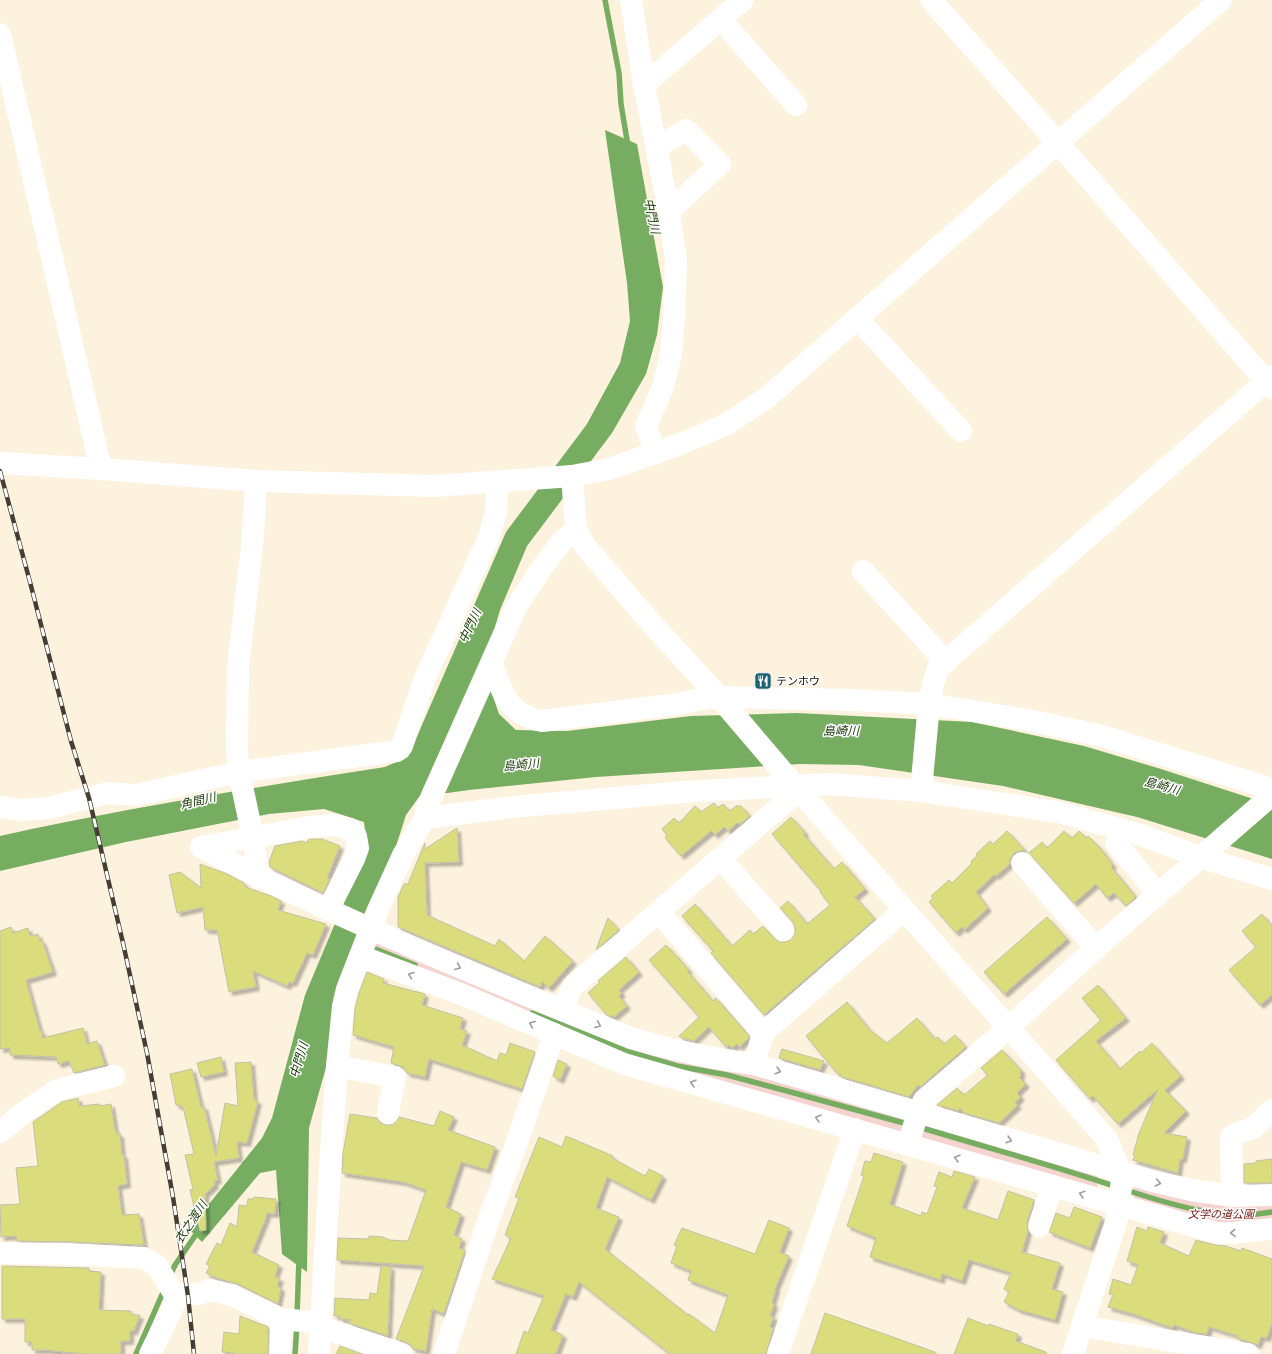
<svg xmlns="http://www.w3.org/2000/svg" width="1272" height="1354" viewBox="0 0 1272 1354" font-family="Merriweather,'Noto Sans JP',serif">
  <defs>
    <filter id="shadow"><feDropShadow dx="3.5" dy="3.5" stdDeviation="1" flood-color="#0004"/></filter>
  </defs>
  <rect width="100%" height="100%" fill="#fdf2dd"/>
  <g fill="#f5d3ce">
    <path d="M374 941 755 1075 896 1113 999 1148 1094 1171 1098 1177 1097 1190 645 1063 372 952Z"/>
    <path d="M1134 1182 1272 1201V1220L1221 1226 1134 1203Z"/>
  </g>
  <path fill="#77ad61" d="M605 130 637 144 663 287 657 335 646 374 612 433 527 546 500 610 490 644V688L499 714 516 730 567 731 691 716 797 713 972 722 1084 746 1161 769 1272 805V859L1137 817 1003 786 859 765 800 764 596 777 469 790 419 797 406 815 332 1046 309 1128 307 1272 282 1254 276 1170 260 1173 202 1242 189 1229 262 1138 272 1118 305 995 362 859 366 839 364 822 324 809 269 814 126 842 0 871V836C127 808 256 787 385 767L408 757 506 532 587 424 620 363 630 321 627 283Z"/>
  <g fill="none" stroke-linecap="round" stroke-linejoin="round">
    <g stroke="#77ad61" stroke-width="5.5">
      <path d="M605 0 619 73 621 104 628 146"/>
      <path d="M368 946 415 965"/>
      <path d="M532 1013 629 1052 677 1066 727 1075 798 1094 911 1125"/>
      <path d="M919 1127C985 1147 1052 1165 1117 1187"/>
      <path d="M1126 1190C1172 1205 1223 1221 1272 1212"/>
      <path d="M170 1276 175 1265 199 1230"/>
      <path d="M297 1316 299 1259"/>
      <path d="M136 1354 164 1290"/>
      <path d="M295 1354 297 1325"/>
    </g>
  </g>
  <g fill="#dbdd7d" stroke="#c0c1a6" filter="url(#shadow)">
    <path d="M714 803 718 808 723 804 730 811 736 806H741L750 816 740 824 737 823 728 831 724 827 715 835 711 831 681 856 665 838 667 835 662 829 674 818 679 823 695 806 701 812Z"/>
    <path d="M791 817 803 830 805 833 804 835 834 869 842 862 865 889 855 897 875 919 764 1015 711 953 713 951 682 916 695 904 732 946 750 930 753 934 763 926 774 938 779 942H785L791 940 795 934V928L793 922 780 908 788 901 807 924 830 905 820 892 821 891 772 834Z"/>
    <path d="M457 828 459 862 425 863 427 915 495 946 499 939 524 961 545 936 573 961 549 988 542 982 540 987 398 927V897L404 884H408L424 845 425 843V849Z"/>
    <path d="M1007 831 1025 850 1019 851 1014 853 1010 859V864L996 876 994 875 976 892 988 908 964 930 962 927 956 933 929 902 933 898 931 896 949 880 952 883 972 863 971 861 977 856 976 854 990 841 993 844Z"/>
    <path d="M1064 831 1072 838 1079 831 1086 838 1088 836 1101 849 1113 865 1111 867 1136 897 1126 906 1114 893 1107 898 1096 884 1074 903 1029 853 1042 842 1047 848Z"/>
    <path d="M311 839H322L340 846 327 878 330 879 323 893 270 867 269 862 275 846 302 841 307 843 308 840Z"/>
    <path d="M200 864 227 874 244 883 245 887 271 896 281 901 278 910 326 924 313 955 307 953 293 983 289 982 287 986 253 971 256 987 229 992 217 930H205L203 907 177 913 169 875 180 872 201 888Z"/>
    <path d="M1262 914 1272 926V995L1260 1005 1229 970 1256 947 1242 931Z"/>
    <path d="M1047 917 1067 939 1004 994 984 972Z"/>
    <path d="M608 918 619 930 596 950 603 931Z"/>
    <path d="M11 927 13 933 28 928 30 936 38 934 40 941 42 940 53 972 26 980 40 1031H42V1038L83 1028 87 1044 97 1041 105 1065 74 1073 69 1061 58 1064 56 1057 10 1055V1048L0 1049V931Z"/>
    <path d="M666 945 689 970 687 971 713 1001 716 998 749 1036 748 1039 739 1047 737 1044 733 1048 729 1045 726 1047 709 1027 694 1041 682 1038 679 1036 699 1017 649 960Z"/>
    <path d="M626 957 639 972 619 990 622 993 619 996 627 1006 614 1017 607 1015 588 993 600 982 598 981Z"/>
    <path d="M367 972 384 979 383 983 425 994 422 1005 463 1018 460 1029 467 1031 462 1045 497 1061 500 1053 506 1055 510 1043 535 1052 522 1089 429 1059 425 1077 407 1073 403 1067 391 1063 394 1047 353 1035 355 1008 359 993Z"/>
    <path d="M1098 985 1126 1018 1096 1041 1120 1069 1140 1051 1141 1053 1152 1043 1181 1076 1165 1090 1186 1111 1164 1133 1187 1137 1183 1159H1180L1178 1173 1133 1160 1135 1156 1133 1155 1139 1133 1158 1089 1118 1124 1093 1096 1090 1099 1056 1060 1101 1020 1082 998Z"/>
    <path d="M847 1002 870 1030 887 1043 917 1018 935 1039 938 1037 944 1044 955 1035 966 1047 920 1087 918 1085 909 1097 843 1077 835 1071 806 1036Z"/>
    <path d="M782 1049 824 1061 820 1070 779 1058Z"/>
    <path d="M1002 1050 1022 1071 1020 1073 1022 1075 1019 1077 1026 1084 1017 1093 1021 1097 1015 1103 1018 1105 999 1123 964 1113 960 1108 958 1111 937 1105 957 1088 964 1095 988 1075 981 1068Z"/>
    <path d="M221 1057 224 1072 201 1077 197 1063Z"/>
    <path d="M558 1060 567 1064 560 1080 553 1076Z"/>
    <path d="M251 1062 254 1100 258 1101 247 1143 237 1142 239 1158 214 1162 218 1180 214 1181 215 1185 205 1194 206 1230 200 1231 190 1190 193 1189 185 1155 194 1154 183 1107 176 1105 170 1074 192 1069 201 1107 204 1106 216 1156 225 1103 238 1106 235 1063Z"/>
    <path d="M78 1098 79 1106 100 1104V1106L111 1104 115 1130H116L117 1134H120L122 1155H124L127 1184 118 1186 122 1215 139 1214 144 1245 69 1242 17 1241 16 1236 1 1237 0 1205 20 1204 16 1168 38 1166 33 1122 62 1102Z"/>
    <path d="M440 1111 454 1117 448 1130 495 1147 487 1170 461 1162 446 1207 461 1214 454 1235 462 1239 459 1248 465 1250 444 1314 432 1309 426 1351 413 1349 411 1345 406 1342 396 1339 424 1266 337 1260 338 1238 369 1239V1236L383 1237 389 1240 408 1241 426 1190 403 1182 342 1173 343 1153 350 1114 377 1118 380 1123 386 1125H392L397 1121 399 1117 434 1126Z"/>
    <path d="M566 1136 613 1156 612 1158 645 1176 649 1169 663 1176 651 1200 607 1177 596 1208 619 1217 605 1249 688 1315 689 1314 715 1333 728 1295 688 1280 691 1271 671 1263 677 1246 674 1245 682 1228 755 1254 769 1220 789 1228 780 1252 789 1256 775 1289H776L772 1302 774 1305 770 1316 774 1317 770 1326 773 1329 766 1354H670L579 1282 573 1297 566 1294 551 1330 563 1335 556 1354H516L524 1331 528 1333 544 1296 492 1279 511 1238 505 1235 519 1198 515 1197 539 1137 562 1147Z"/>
    <path d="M874 1153 903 1162 890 1204 921 1216 922 1212 927 1214 937 1187 934 1186 939 1172 952 1177 954 1171 975 1177 962 1208 998 1220 1008 1191 1034 1200 1027 1222 1028 1231 1022 1252 1060 1263 1052 1289 1063 1292 1055 1320 1019 1310 1004 1302 1009 1292 1004 1289 1011 1273 969 1260 962 1281 942 1274 941 1280 870 1257 876 1238 847 1226 864 1176 861 1175 865 1161 871 1162Z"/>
    <path d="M1272 1159V1183H1244V1164L1256 1163V1161Z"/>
    <path d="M254 1197 276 1199 275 1214 267 1213 266 1218 252 1252 279 1265 275 1276 280 1279 277 1286 281 1288 278 1304 238 1284 219 1279 206 1273 210 1266 206 1264 217 1243 221 1245 230 1223 237 1227 239 1205 247 1206 248 1199H253Z"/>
    <path d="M1074 1207 1102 1217 1090 1248 1049 1232 1056 1213 1070 1218Z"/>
    <path d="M1137 1227 1147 1231 1148 1227 1164 1232 1160 1243 1189 1256 1196 1240 1215 1245 1226 1246 1241 1251 1242 1248 1272 1259V1323L1267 1338 1261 1337 1258 1345 1237 1338 1238 1336 1209 1327 1207 1334 1196 1333 1174 1325 1173 1328 1133 1314 1108 1307 1113 1295 1109 1294 1113 1279 1131 1285 1138 1265 1127 1261Z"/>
    <path d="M2 1266 89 1268V1271L101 1272 99 1310 131 1311V1315H140L134 1331H130V1341H121V1354H83L47 1350H32V1342H25V1319H2Z"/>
    <path d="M381 1266 391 1267 388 1336 349 1323 351 1320 340 1319V1316H334L335 1298 369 1300 370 1293 377 1294Z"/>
    <path d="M825 1313 935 1352V1354H811Z"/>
    <path d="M240 1316 268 1327V1354H234V1353L222 1352 224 1332 239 1334Z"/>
    <path d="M968 1318 988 1326 989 1324 1018 1334 1016 1341 1046 1352V1354H954Z"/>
    <path d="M340 1346 362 1354H336Z"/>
  </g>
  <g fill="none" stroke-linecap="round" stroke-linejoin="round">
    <g stroke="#fff" stroke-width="22">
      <path d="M631 0 644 85 667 202 676 260 674 318 671 354 663 387 646 426 656 454"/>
      <path d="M931 0 1057 142 1272 388"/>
      <path d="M721 20 796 105"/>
      <path d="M0 34 101 469"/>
      <path d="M644 85 743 0"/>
      <path d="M656 147 686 130 720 164 668 212"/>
      <path d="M857 318 961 431"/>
      <path d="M0 463 101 469 256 481 435 486 572 476 609 469 683 443 725 425 764 400 1221 0"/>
      <path d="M572 476 576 530 585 546 652 624 719 697 794 785 1106 1138 1121 1172 1122 1180 1117 1219 1073 1354"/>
      <path d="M256 481 253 537 238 667 237 750 239 772 252 833 259 878"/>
      <path d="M863 571 946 662"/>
      <path d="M492 664C503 694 507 714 542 721L678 704 700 699 719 697 851 700 929 704 1028 720 1102 736 1272 789"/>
      <path d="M921 791 929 704 933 684 938 668 1272 376"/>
      <path d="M0 807 21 810 48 808 108 793 136 795 239 772 397 751 402 746 426 676 489 537 496 512 497 482"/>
      <path d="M425 818 512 807 684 792 829 784 921 791 1058 812 1141 835 1200 857 1272 879"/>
      <path d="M1116 843 1158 894"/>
      <path d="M201 847C340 920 486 979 631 1038 672 1050 712 1059 754 1064L1152 1181 1191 1190 1232 1196 1272 1195"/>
      <path d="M201 847 310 827 335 825 350 829 356 836 358 848 354 859 328 910"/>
      <path d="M721 859 783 930"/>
      <path d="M1022 863 1096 948"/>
      <path d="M659 912 763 1033 754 1064"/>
      <path d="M360 956 461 994 624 1064 1218 1233H1232L1272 1229"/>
      <path d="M562 1010 573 986 799 790"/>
      <path d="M763 1033 904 910"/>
      <path d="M337 1066 395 1077 388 1113"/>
      <path d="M0 1132 23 1113 57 1090 114 1076"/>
      <path d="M908 1144 918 1113 924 1100 1008 1028 1096 948 1272 795"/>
      <path d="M1232 1196 1231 1137 1235 1134 1253 1128 1272 1110"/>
      <path d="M1039 1226 1052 1186"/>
      <path d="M0 1253 69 1254 144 1258 157 1266 175 1295 178 1297"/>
      <path d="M1082 1326 1248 1354"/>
      <path d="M150 1354 178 1297 182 1295 198 1294 210 1290 232 1295 281 1319 312 1322 321 1327 402 1354"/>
      <path d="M280 1354 281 1319"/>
      <path d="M319 1354 331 1152 337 1066 343 1006 347 989 377 912 403 855 425 818 426 809 516 607 541 569 562 541 576 530"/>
      <path d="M444 1354 489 1219 515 1148 554 1034"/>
      <path d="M778 1354 855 1129"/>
    </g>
    <defs>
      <path id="rail" d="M0 471 30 582 71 741 89 798 123 943 147 1053 173 1197 188 1296 194 1354"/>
    </defs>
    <use href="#rail" stroke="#453e34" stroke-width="4.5"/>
    <use href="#rail" stroke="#fff" stroke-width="3" stroke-dasharray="9" stroke-linecap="butt"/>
  </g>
  <defs><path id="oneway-chevron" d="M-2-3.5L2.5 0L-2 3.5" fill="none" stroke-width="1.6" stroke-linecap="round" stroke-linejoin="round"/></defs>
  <g stroke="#9f9d9b">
    <use href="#oneway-chevron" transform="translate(458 967) rotate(23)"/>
    <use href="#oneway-chevron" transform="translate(411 975) rotate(-159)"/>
    <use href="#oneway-chevron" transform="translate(532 1024) rotate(-157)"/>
    <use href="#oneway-chevron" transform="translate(598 1025) rotate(22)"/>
    <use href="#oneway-chevron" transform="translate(778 1071) rotate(17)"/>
    <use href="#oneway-chevron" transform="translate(693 1083) rotate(-164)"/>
    <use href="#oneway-chevron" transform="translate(818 1118) rotate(-164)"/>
    <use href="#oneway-chevron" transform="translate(1009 1140) rotate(16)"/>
    <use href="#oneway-chevron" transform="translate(957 1158) rotate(-164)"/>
    <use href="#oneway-chevron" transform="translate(1158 1183) rotate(13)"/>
    <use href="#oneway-chevron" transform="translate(1082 1194) rotate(-165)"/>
    <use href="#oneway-chevron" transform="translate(1233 1233) rotate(177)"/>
  </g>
  <defs>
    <symbol id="restaurant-square" viewBox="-11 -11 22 22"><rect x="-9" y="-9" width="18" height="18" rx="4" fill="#1e6274" stroke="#fff"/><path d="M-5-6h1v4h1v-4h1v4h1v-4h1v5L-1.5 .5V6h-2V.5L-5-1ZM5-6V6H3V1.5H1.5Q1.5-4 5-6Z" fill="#fff"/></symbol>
  </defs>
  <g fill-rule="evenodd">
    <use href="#restaurant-square" x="753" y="671" width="20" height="20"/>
  </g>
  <g text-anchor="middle" stroke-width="3" stroke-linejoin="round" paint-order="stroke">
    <g font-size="11" fill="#100b04" stroke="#fff" text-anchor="start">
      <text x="776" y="685">テンホウ</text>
    </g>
    <g font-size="11" font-style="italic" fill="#6e1915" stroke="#fff">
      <text x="1221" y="1218">文学の道公園</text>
    </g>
    <g font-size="12" font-style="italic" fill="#143600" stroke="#fff">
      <text transform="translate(652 216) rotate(78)" y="4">中門川</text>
      <text transform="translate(470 626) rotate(-64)" y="4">中門川</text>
      <text x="841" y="735">島崎川</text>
      <text transform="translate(521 765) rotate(-6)" y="4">島崎川</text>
      <text transform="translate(1162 786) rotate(15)" y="4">島崎川</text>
      <text transform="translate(198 801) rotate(-13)" y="4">角間川</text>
      <text transform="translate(299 1060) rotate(-73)" y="4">中門川</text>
      <text transform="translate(191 1222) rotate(-56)" y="4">衣之渡川</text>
    </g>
  </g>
</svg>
